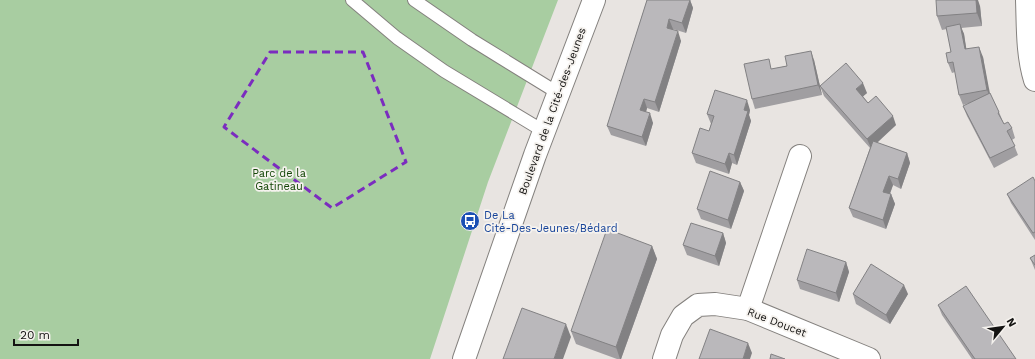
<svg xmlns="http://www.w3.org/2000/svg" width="1035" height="359" viewBox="0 0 1035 359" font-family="'Work Sans',sans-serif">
  <rect width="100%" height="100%" fill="#e8e4e1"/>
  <path fill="#a8cda1" d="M0 0H558L488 182 430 359H0Z"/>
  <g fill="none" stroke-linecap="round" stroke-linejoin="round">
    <defs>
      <g id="service">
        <path d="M352 0 397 38 444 71 545 132"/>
        <path d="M414 0 472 40 558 93"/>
      </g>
      <g id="minor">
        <path d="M1027 0C1028 27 1027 54 1035 80"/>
        <path d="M748 309 800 156"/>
        <path d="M664 359 672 335 683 316 698 305 715 304 748 309 869 359"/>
      </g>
      <path id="tertiary" d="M464 359 535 155 594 0"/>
    </defs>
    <use href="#service" stroke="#84817e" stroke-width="14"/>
    <use href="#minor" stroke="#84817e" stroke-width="24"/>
    <use href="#tertiary" stroke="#84817e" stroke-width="24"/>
    <use href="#service" stroke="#fff" stroke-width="12"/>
    <use href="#minor" stroke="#fff" stroke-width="22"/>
    <use href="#tertiary" stroke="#fff" stroke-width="22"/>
  </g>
  <g fill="#a09ea1">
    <path d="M647 0H690L693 8 686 33 673 29V30L681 41 659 112 647 108 646 112 653 123 646 146 611 135 607 126Z"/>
    <path d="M980 6 982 26 961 28 964 34 966 49 983 57 989 93 999 112 1004 124 1012 128 1015 138 1012 140 1018 155 994 168 967 116 963 106 969 103 963 105 959 95 955 72 952 73 948 63 951 52 947 29 942 30 937 16Z"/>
    <path d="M814 60 822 95 755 109 752 99 772 69Z"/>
    <path d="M820 86 867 93 863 96 868 103 896 125 877 143 907 153 910 163 901 189 893 185 890 194H891L895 204 886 229 853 217 849 208 870 148 824 96Z"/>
    <path d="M750 110 749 115 751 121 737 165 732 163 729 174 696 163 692 153 709 131 711 124 707 114Z"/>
    <path d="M1035 181V240L1011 203 1007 194Z"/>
    <path d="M740 182 744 191 731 229 701 219 697 209Z"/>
    <path d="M723 233 726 243 719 266 687 255 683 245Z"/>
    <path d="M652 246 657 259 621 359H617L576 344 571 331Z"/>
    <path d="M1035 255V270L1030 258Z"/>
    <path d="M846 262 849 272 839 302 800 289 797 280Z"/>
    <path d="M853 294H908L890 324 856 304Z"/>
    <path d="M938 305 1016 359H972L942 315Z"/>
  </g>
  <g fill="#828183">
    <path d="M690 0 693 8 686 33 682 23Z"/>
    <path d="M975 0H978L980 6 982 26 977 13Z"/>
    <path d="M669 19 673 29 670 38 667 28Z"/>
    <path d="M960 24 964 34 968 59 965 49Z"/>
    <path d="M678 31 681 41 659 112 655 102Z"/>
    <path d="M979 47 983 57 991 99 987 90Z"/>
    <path d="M811 51 814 60 822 95 818 85Z"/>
    <path d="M863 83 867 93 860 99 856 89Z"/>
    <path d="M644 99 647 108 644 119 640 110Z"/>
    <path d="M747 100 750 110 749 115 751 121 737 165 734 155 744 110Z"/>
    <path d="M650 113 653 123 646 146 642 137Z"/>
    <path d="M893 116 896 125 871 148 867 139Z"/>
    <path d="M729 153 732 163 729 174 725 164Z"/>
    <path d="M907 153 910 163 901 189 898 179Z"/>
    <path d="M889 176 893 185 887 201 883 192Z"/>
    <path d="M740 182 744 191 731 229 728 220Z"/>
    <path d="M891 194 895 204 886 229 883 220Z"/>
    <path d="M723 233 726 243 719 266 715 256Z"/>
    <path d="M652 246 657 259 621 359H620L616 347Z"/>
    <path d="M846 262 849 272 839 302 836 293Z"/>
    <path d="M904 285 908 294 890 324 886 315Z"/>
    <path d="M566 324 571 337 563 359H554Z"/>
    <path d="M748 343 752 353 750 359H743Z"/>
  </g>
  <g fill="#bab8bb" stroke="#828183">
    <path d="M647 0H690L682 23 669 19 667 28 678 31 655 102 644 99 640 110 650 113 642 137 607 126Z"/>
    <path d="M936 0H976L977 13 937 16Z"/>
    <path d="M960 24 965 49 979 47 987 90 959 95 953 62 948 63 946 53 951 52 946 27Z"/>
    <path d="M811 51 818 85 752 99 744 64 769 59 771 69 787 66 785 56Z"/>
    <path d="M846 63 863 83 856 89 868 103 876 96 893 116 867 139 820 86Z"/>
    <path d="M715 90 747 100 744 110 748 111 734 155 729 153 725 164 692 153 700 128 709 131 714 116 707 114Z"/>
    <path d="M990 93 999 112 998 113 1004 124 1008 122 1012 128 1007 131 1015 146 990 158 963 106Z"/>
    <path d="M873 141 907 153 898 179 889 176 883 192 891 194 883 220 849 208Z"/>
    <path d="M710 171 740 182 728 220 697 209Z"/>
    <path d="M1033 177 1035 181V232L1033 233 1007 194Z"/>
    <path d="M691 223 723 233 715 256 683 245Z"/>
    <path d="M607 229 652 246 616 347 571 331Z"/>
    <path d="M807 249 846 262 836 293 797 280Z"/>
    <path d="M1035 255V265L1030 258Z"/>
    <path d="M871 264 904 285 886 315 853 294Z"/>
    <path d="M966 286 1016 359H975L938 305Z"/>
    <path d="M522 308 566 324 554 359H503Z"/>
    <path d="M710 329 748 343 743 359H699Z"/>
    <path d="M771 354 785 359H770Z"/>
  </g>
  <path fill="none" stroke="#7b2cbf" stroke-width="3" stroke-dasharray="8 5" stroke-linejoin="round" d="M270 52H363L406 162 332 208 224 127Z"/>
  <defs>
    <symbol id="bus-disc" viewBox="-11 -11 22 22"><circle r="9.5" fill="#1a4fb4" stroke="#f5f2ee"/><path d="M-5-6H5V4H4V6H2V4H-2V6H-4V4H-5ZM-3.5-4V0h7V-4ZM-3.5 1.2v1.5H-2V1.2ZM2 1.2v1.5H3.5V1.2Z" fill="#fff"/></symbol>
  </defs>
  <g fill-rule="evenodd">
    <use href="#bus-disc" x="459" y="210" width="22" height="22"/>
  </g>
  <g text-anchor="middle" stroke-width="3.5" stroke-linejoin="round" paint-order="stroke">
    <g font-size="11" fill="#141312" stroke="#f5f2ee">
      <text transform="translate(552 111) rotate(-70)" y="4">Boulevard de la Cité-des-Jeunes</text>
      <text transform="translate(777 322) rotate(21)" y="4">Rue Doucet</text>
    </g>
    <g font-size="11" fill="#134606" stroke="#f5f2ee">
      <text x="279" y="177">Parc de la<tspan x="279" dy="13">Gatineau</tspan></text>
    </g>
    <g font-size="11" fill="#164399" stroke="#f5f2ee" text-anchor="start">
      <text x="484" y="219">De La<tspan x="484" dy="13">Cité-Des-Jeunes/Bédard</tspan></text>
    </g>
  </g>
  <g transform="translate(1003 327) rotate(61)" stroke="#f5f2ee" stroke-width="3" paint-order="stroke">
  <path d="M0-3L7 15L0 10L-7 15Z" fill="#141312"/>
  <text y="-6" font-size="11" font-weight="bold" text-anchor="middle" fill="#141312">N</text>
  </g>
  <path d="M14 339v6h64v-6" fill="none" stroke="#141312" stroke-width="2"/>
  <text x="20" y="339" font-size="12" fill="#141312" stroke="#f5f2ee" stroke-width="3" paint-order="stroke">20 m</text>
</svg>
